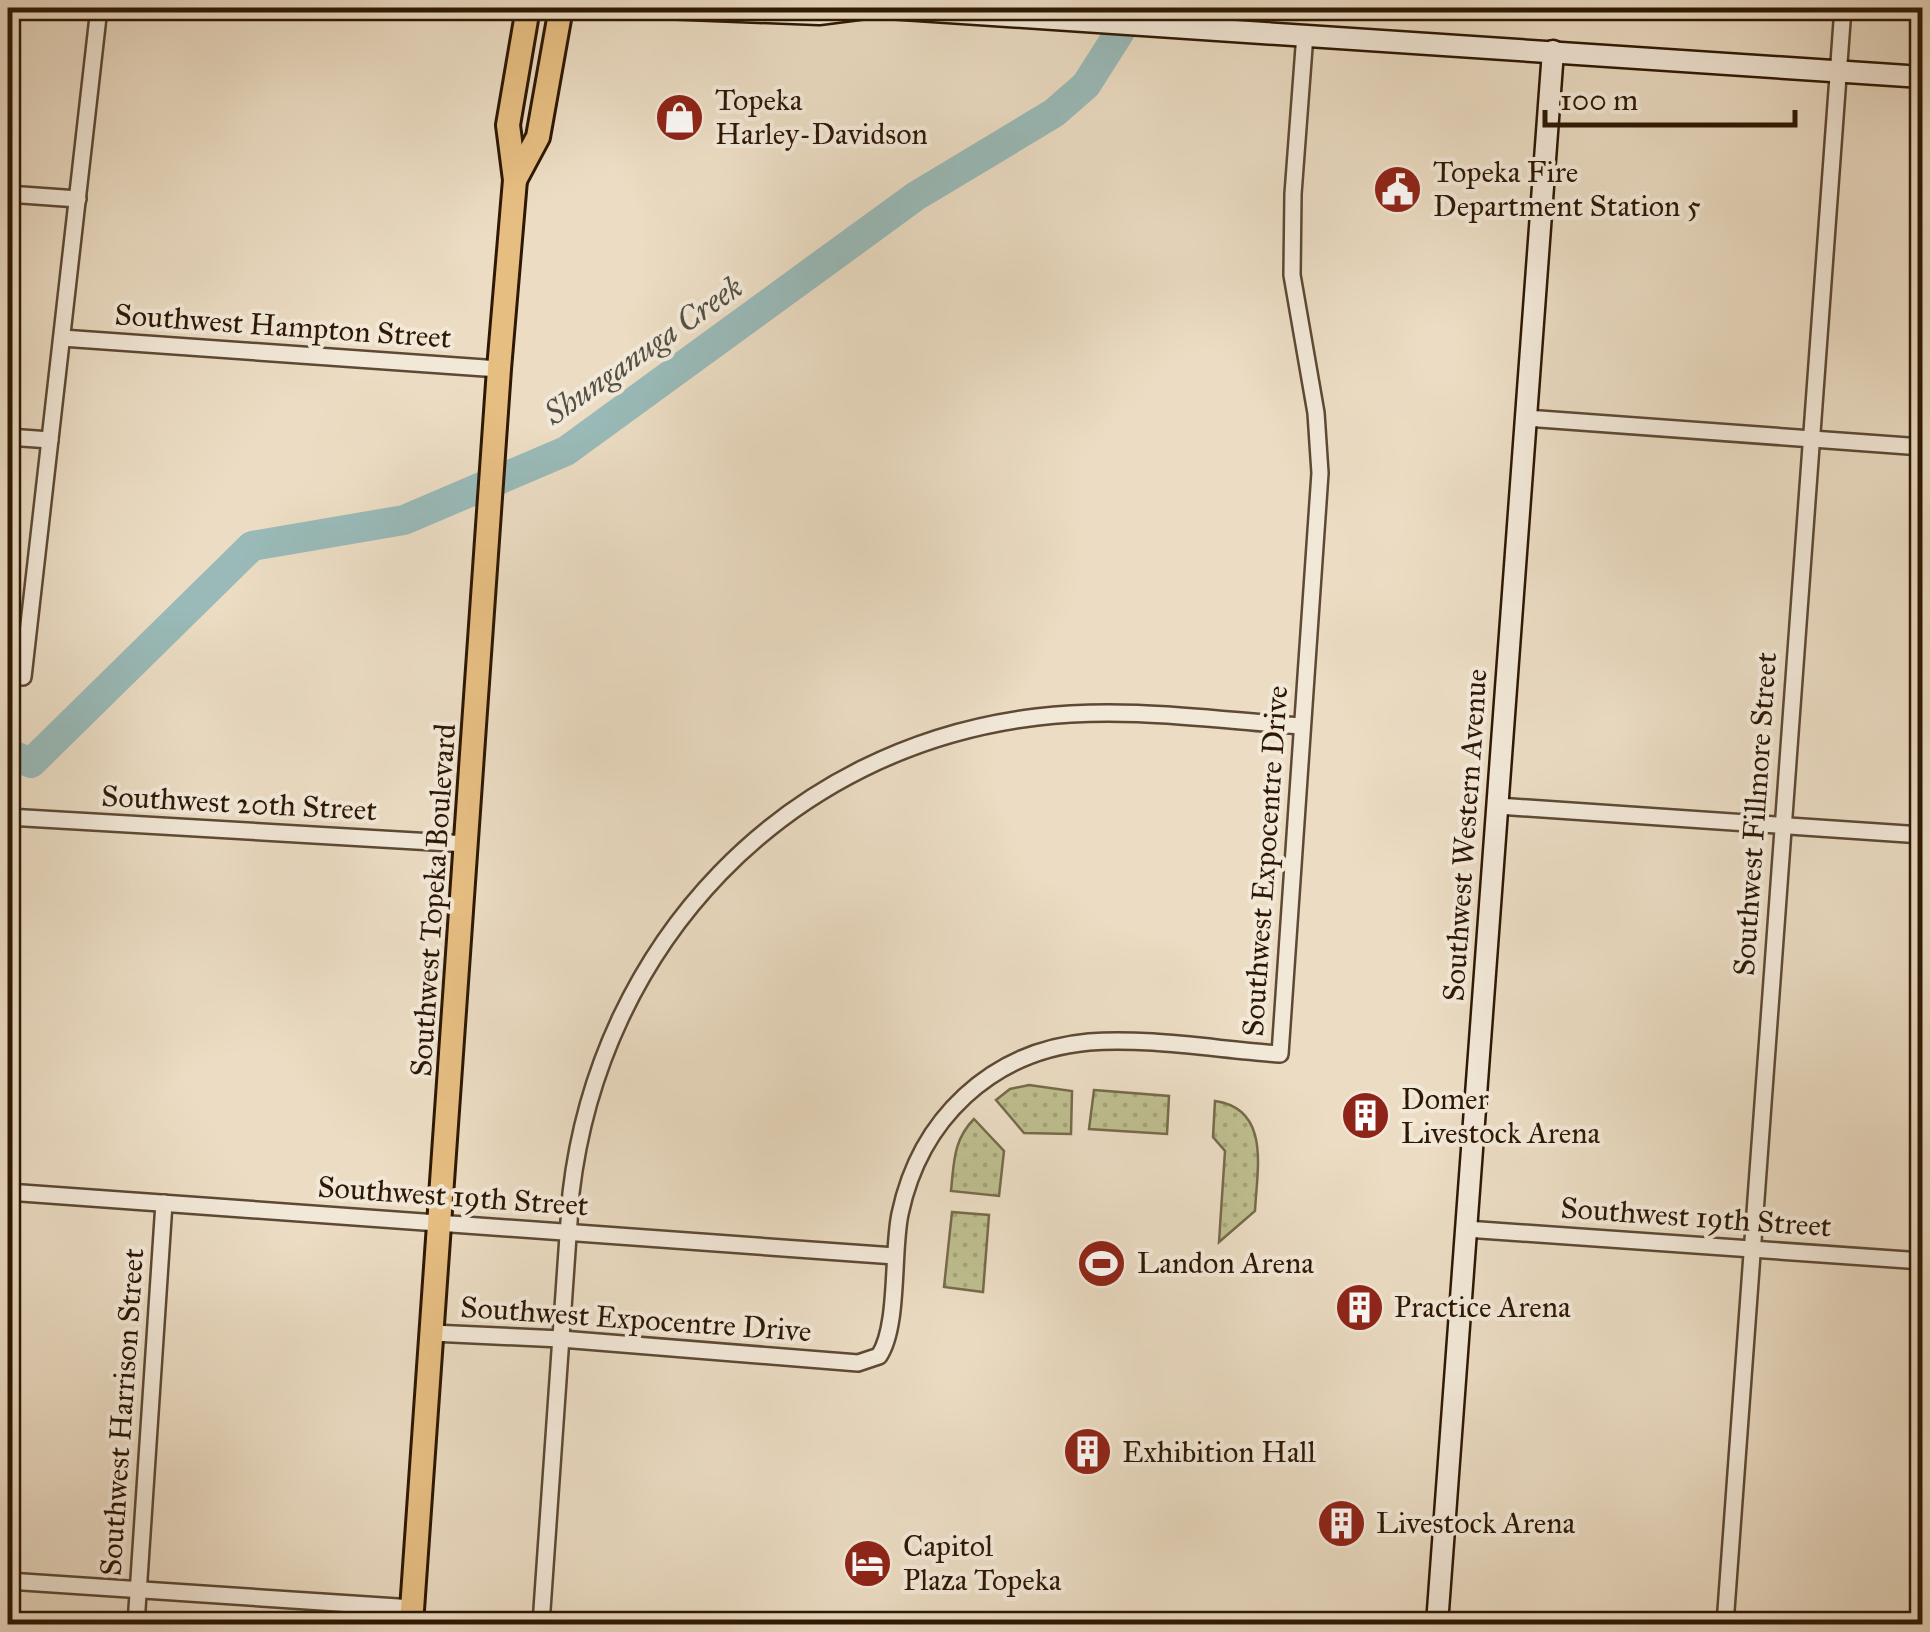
<svg xmlns="http://www.w3.org/2000/svg" width="1930" height="1632" viewBox="0 0 1930 1632" font-family="'IM FELL Great Primer',serif">
  <defs>
    <pattern id="grass-dots" width="8" height="8" patternUnits="userSpaceOnUse" patternTransform="scale(2.5)"><rect width="8" height="8" fill="#bebe8f"/><path d="M2 2h.1M6 6h.1" fill="none" stroke="#a4a37a" stroke-width="1.8" stroke-linecap="round"/></pattern>
  </defs>
  <rect width="100%" height="100%" fill="#ebdcc3"/>
  <filter id="stains"><feTurbulence type="fractalNoise" baseFrequency=".002" numOctaves="4"/><feColorMatrix values="0 0 0 0 .2 0 0 0 0 .09 0 0 0 0 .02 0 0 0 .5 -.17"/></filter>
  <radialGradient id="worn" r=".72"><stop offset=".6" stop-color="#630" stop-opacity="0"/><stop offset="1" stop-color="#630" stop-opacity=".3"/></radialGradient>
  <g fill="url(#grass-dots)" stroke="#766b4a" stroke-width="2.5">
    <path d="M1029 1085 1072 1091 1071 1134 1024 1133 996 1100 1010 1089Z"/>
    <path d="M1094 1090 1169 1096 1167 1134 1089 1129Z"/>
    <path d="M1215 1101C1271 1109 1257 1169 1255 1211L1219 1242 1225 1151 1213 1137Z"/>
    <path d="M974 1119 1004 1151 999 1196 951 1191C954 1163 953 1140 974 1119Z"/>
    <path d="M952 1212 989 1215 983 1292 944 1287Z"/>
  </g>
  <g fill="none" stroke-linecap="round" stroke-linejoin="round">
    <path stroke="#99bab8" stroke-width="30" d="M8 753 31 763 252 546 404 520 566 451 916 196 1054 113 1086 85 1135 8"/>
    <defs>
      <g id="street">
        <path d="M8 194 78 199"/>
        <path d="M62 338 499 369"/>
        <path d="M1526 418 1922 447"/>
        <path d="M8 437 50 440"/>
        <path d="M23 677 99 8"/>
        <path d="M1498 806 1922 835"/>
        <path d="M8 817 467 844"/>
        <path d="M8 1192 895 1256"/>
        <path d="M1466 1229 1922 1261"/>
        <path d="M432 1333 561 1339 858 1363 879 1356C899 1326 892 1252 900 1214 920 1119 991 1051 1089 1042 1147 1037 1220 1050 1280 1054L1320 473 1316 413 1292 275 1293 194 1305 34"/>
        <path d="M8 1581 413 1608"/>
        <path d="M136 1624 164 1203"/>
        <path d="M541 1624 571 1193C600 944 785 747 1037 717 1124 706 1214 720 1301 726"/>
        <path d="M1725 1624 1843 8"/>
      </g>
      <g id="secondary">
        <path d="M663 8 819 14 866 8"/>
        <path d="M888 8 1922 77"/>
        <path d="M1437 1624 1553 51"/>
      </g>
      <g id="primary">
        <path d="M515 180 538 137 561 8"/>
        <path d="M411 1624 499 369 515 180 508 125 528 8"/>
      </g>
    </defs>
    <use href="#street" stroke="#5d4934" stroke-width="20"/>
    <use href="#secondary" stroke="#2e1804" stroke-width="25"/>
    <use href="#primary" stroke="#2e1804" stroke-width="28"/>
    <use href="#street" stroke="#f2e8d8" stroke-width="15"/>
    <use href="#secondary" stroke="#f2e8d8" stroke-width="20"/>
    <use href="#primary" stroke="#e6be82" stroke-width="22"/>
  </g>
  <defs>
    <symbol id="shop-disc" viewBox="-11 -11 22 22"><circle r="9.5" fill="#8f2418" stroke="#f2e8d8"/><path d="M-5-2.5h2.3a2.7 3.5 0 0 1 5.4 0H5L5.5 6h-11ZM-1.5-2.5h3a1.5 2.3 0 0 0-3 0Z" fill="#fff"/></symbol>
    <symbol id="civic-disc" viewBox="-11 -11 22 22"><circle r="9.5" fill="#8f2418" stroke="#f2e8d8"/><path d="M-.6-6.5H3V-4.5H.6V-3L4-1V1h2V6H-6V1h2V-1L-.6-3ZM-1.2 2.5V6h2.4V2.5Z" fill="#fff"/></symbol>
    <symbol id="building-disc" viewBox="-11 -11 22 22"><circle r="9.5" fill="#8f2418" stroke="#f2e8d8"/><path d="M-4-6H4V6H1V3H-1V6H-4ZM-2.5-4.3h1.7v1.8h-1.7ZM.8-4.3h1.7v1.8H.8ZM-2.5-1h1.7V.8h-1.7ZM.8-1h1.7V.8H.8Z" fill="#fff"/></symbol>
    <symbol id="stadium-disc" viewBox="-11 -11 22 22"><circle r="9.5" fill="#8f2418" stroke="#f2e8d8"/><path d="M0-5a6.5 5 0 1 0 0 10a6.5 5 0 1 0 0-10ZM-3.5-1.8h7v3.6h-7Z" fill="#fff"/></symbol>
    <symbol id="hotel-disc" viewBox="-11 -11 22 22"><circle r="9.5" fill="#8f2418" stroke="#f2e8d8"/><path d="M-6-4.5h1.5V1H6V5H4.5V3h-9V5H-6ZM-4 0a1.8 1.8 0 1 1 3.6 0ZM.5 0V-2.5h3Q6-2.5 6 0Z" fill="#fff"/></symbol>
  </defs>
  <g fill-rule="evenodd">
    <use href="#shop-disc" x="652" y="90" width="55" height="55"/>
    <use href="#civic-disc" x="1370" y="162" width="55" height="55"/>
    <use href="#building-disc" x="1338" y="1088" width="55" height="55"/>
    <use href="#stadium-disc" x="1074" y="1236" width="55" height="55"/>
    <use href="#building-disc" x="1332" y="1280" width="55" height="55"/>
    <use href="#building-disc" x="1060" y="1424" width="55" height="55"/>
    <use href="#building-disc" x="1314" y="1496" width="55" height="55"/>
    <use href="#hotel-disc" x="840" y="1536" width="55" height="55"/>
  </g>
  <g text-anchor="middle" stroke-width="8" stroke-linejoin="round" paint-order="stroke">
    <g font-size="30" fill="#2e1804" stroke="#f2e8d8" text-anchor="start">
      <text x="715" y="110">Topeka<tspan x="715" dy="34">Harley-Davidson</tspan></text>
      <text x="1433" y="182">Topeka Fire<tspan x="1433" dy="34">Department Station 5</tspan></text>
      <text x="1401" y="1109">Domer<tspan x="1401" dy="34">Livestock Arena</tspan></text>
      <text x="1137" y="1273">Landon Arena</text>
      <text x="1394" y="1317">Practice Arena</text>
      <text x="1122" y="1462">Exhibition Hall</text>
      <text x="1376" y="1533">Livestock Arena</text>
      <text x="903" y="1556">Capitol<tspan x="903" dy="34">Plaza Topeka</tspan></text>
    </g>
    <g font-size="30" fill="#2e1804" stroke="#f2e8d8">
      <text transform="translate(283 326) rotate(4)" y="10">Southwest Hampton Street</text>
      <text transform="translate(239 803) rotate(3)" y="10">Southwest 20th Street</text>
      <text transform="translate(1755 814) rotate(-86)" y="10">Southwest Fillmore Street</text>
      <text transform="translate(1465 835) rotate(-86)" y="10">Southwest Western Avenue</text>
      <text transform="translate(1265 861) rotate(-86)" y="10">Southwest Expocentre Drive</text>
      <text transform="translate(433 900) rotate(-86)" y="10">Southwest Topeka Boulevard</text>
      <text transform="translate(453 1196) rotate(4)" y="10">Southwest 19th Street</text>
      <text transform="translate(1696 1217) rotate(4)" y="10">Southwest 19th Street</text>
      <text transform="translate(636 1319) rotate(4)" y="10">Southwest Expocentre Drive</text>
      <text transform="translate(122 1412) rotate(-86)" y="10">Southwest Harrison Street</text>
    </g>
    <g font-size="32" font-style="italic" fill="#535143" stroke="#f2e8d8">
      <text transform="translate(643 350) rotate(-35)" y="11">Shunganuga Creek</text>
    </g>
  </g>
  <rect width="1930" height="1632" fill="none" stroke="#ebdcc3" stroke-width="40"/>
  <rect x="10" y="10" width="1910" height="1612" fill="none" stroke="#2e1804" stroke-width="5"/>
  <rect x="20" y="20" width="1890" height="1592" fill="none" stroke="#2e1804" stroke-width="2.5"/>
  <path d="M1545 110v15h250v-15" fill="none" stroke="#2e1804" stroke-width="5"/>
  <text x="1560" y="110" font-size="30" fill="#2e1804" stroke="#f2e8d8" stroke-width="8" paint-order="stroke">100 m</text>
  <rect width="100%" height="100%" filter="url(#stains)"/>
  <rect width="100%" height="100%" fill="url(#worn)"/>
</svg>
